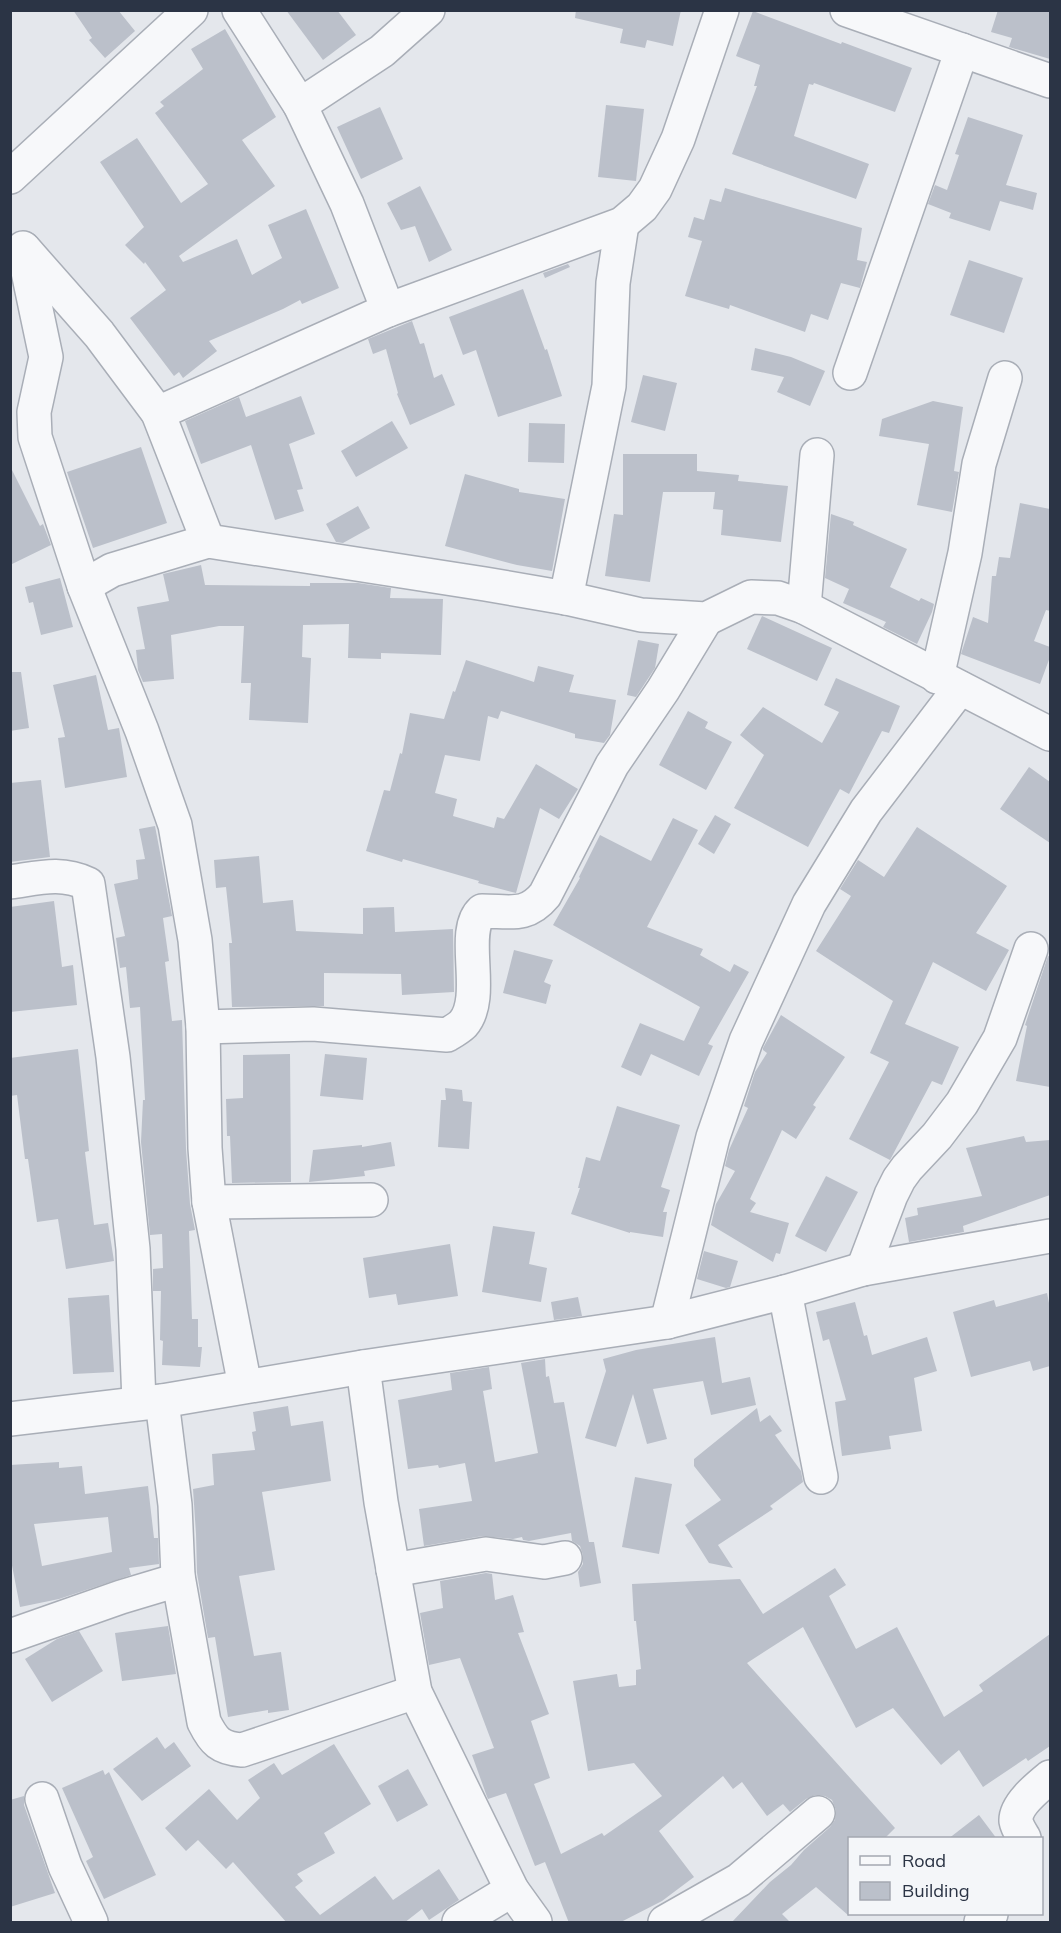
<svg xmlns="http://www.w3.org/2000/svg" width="1061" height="1933" viewBox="0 0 1061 1933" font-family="Mulish,sans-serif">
  <rect width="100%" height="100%" fill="#e4e7ec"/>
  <g fill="#bbc0ca" fill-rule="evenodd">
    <path d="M73 10H118L135 31 105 58 89 40 92 38Z"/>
    <path d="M286 10H337L356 35 323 60Z"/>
    <path d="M576 10H681L673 46 647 40 645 48 620 43 623 29 575 18Z"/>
    <path d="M998 10H1050V59L1009 47 1012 38 991 32Z"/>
    <path d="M753 11 841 44 842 42 912 68 895 112 814 83 813 85 809 84 794 136 869 164 856 199 732 154 757 86H754L760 65 736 56Z"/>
    <path d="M225 29 276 117 242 140 275 186 179 256 183 262 237 239 252 275 282 258 268 225 306 209 339 288 302 304 300 300 283 309 209 341 217 351 183 378 179 372 174 376 130 318 166 290 145 262 144 264 125 245 144 227 100 162 137 138 181 203 208 184 155 113 164 106 160 102 203 69 191 49Z"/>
    <path d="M606 105 644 109 636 181 598 177Z"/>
    <path d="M380 107 403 159 361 179 337 127Z"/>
    <path d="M968 117 1023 135 1006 185 1037 193 1033 210 1000 201 990 231 949 218 951 213 928 204 935 185 947 190 959 155 955 154Z"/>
    <path d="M420 186 452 250 429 262 415 226 401 230 387 203Z"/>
    <path d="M725 188 862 228 857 260 867 262 860 288 841 283 828 320 811 314 805 332 730 305 729 309 685 296 702 241 688 237 694 217 704 220 710 199 721 202Z"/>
    <path d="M969 260 1023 278 1004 333 950 315Z"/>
    <path d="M568 264 570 267 545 278 543 273Z"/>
    <path d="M523 289 545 350 547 349 562 396 498 417 476 350 463 355 449 317Z"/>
    <path d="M412 321 420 344 424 343 434 378 442 374 455 405 410 425 397 394 398 393 386 349 373 354 368 339Z"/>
    <path d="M755 348 791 357 825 371 810 406 777 392 784 377 751 370Z"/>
    <path d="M643 375 677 383 665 431 631 422Z"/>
    <path d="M301 396 315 434 289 444 303 489 297 490 304 511 275 520 251 445 201 464 185 421 239 397 246 417Z"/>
    <path d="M933 401 963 407 954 471 959 472 952 512 917 505 929 444 879 436 882 419Z"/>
    <path d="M392 421 408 448 356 477 341 451Z"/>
    <path d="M529 423 565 424 564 463 528 462Z"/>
    <path d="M141 447 167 523 93 548 67 472Z"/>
    <path d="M623 454H697V471L739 475 738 481 788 486 781 542 721 535 723 510 713 509 715 492H663L650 582 605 576 614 514 623 515Z"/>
    <path d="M10 466 40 526 43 524 51 545 10 565Z"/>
    <path d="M465 474 519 489V492L565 499 552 571 517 565 445 546Z"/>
    <path d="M1020 503 1050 509V611L1046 610 1034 641 1050 647V657L1040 684 961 654 973 617 988 623 992 576H996L999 557 1010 558Z"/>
    <path d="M358 506 370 528 343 543 336 542 326 524Z"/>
    <path d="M831 514 854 522 853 525 907 549 890 587 919 601 921 598 934 604 932 612 917 644 883 627 886 622 843 603 849 589 825 578Z"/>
    <path d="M201 565 205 585 310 586V583H358L391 588 390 598 443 599 441 655 381 653V659L348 658 349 624 303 625 302 657 311 658 308 723 249 720 251 683H241L244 626H219L171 635 174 679 143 682 138 670 136 650 145 649 137 607 169 601 163 574Z"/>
    <path d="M60 578 73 627 41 635 33 602 29 603 25 587Z"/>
    <path d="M762 616 832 648 817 681 747 649Z"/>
    <path d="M638 640 659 644 655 668 636 697 627 695Z"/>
    <path d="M466 660 534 682 538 666 574 675 569 692 616 700 610 735 604 743 575 738V734L501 711 498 719 488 716 480 761 445 755 435 793 457 799 453 816 494 828 497 817 504 819 536 764 578 789 559 819 540 808 516 893 478 883 479 881 403 859 402 862 366 851 384 790 390 791 400 753 402 754 410 713 444 719 453 691 455 692Z"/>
    <path d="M10 672H21L29 728 10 731Z"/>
    <path d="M96 675 108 730 119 728 127 777 65 788 58 738 65 737 53 685Z"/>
    <path d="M836 678 900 706 889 733 882 731 849 794 840 789 808 847 734 808 764 755 740 735 763 707 822 743 839 712 824 705Z"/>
    <path d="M688 711 708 722 705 728 732 742 706 790 659 765Z"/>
    <path d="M1029 767 1050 782V843L1000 809Z"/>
    <path d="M41 780 50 857 10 862V783Z"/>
    <path d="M715 815 731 824 714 854 698 844Z"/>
    <path d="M673 818 698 830 647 927 703 949 700 955 730 972 734 964 749 972 708 1044 713 1046 699 1076 651 1054 641 1076 621 1067 640 1023 684 1041 700 1007 553 925 580 878 579 877 600 835 651 861Z"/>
    <path d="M155 826 172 916 163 918 169 961 165 962 172 1021 182 1020 186 1149 190 1204 195 1230 189 1231 192 1319H198V1347H202L200 1367 162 1365 163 1341 160 1340 161 1291H153V1269L163 1268 162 1234 150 1235 141 1142 143 1100H145L140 1007 130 1008 126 967 120 968 116 938 125 936 114 884 138 879 136 860 145 859 139 829Z"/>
    <path d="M917 827 1007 886 976 933 1009 950 986 991 933 962 905 1024 959 1047 942 1085 932 1081 890 1160 849 1139 889 1062 870 1053 893 1001 816 951 851 896 840 889 858 860 884 877Z"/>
    <path d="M259 856 263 903 293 900 296 931 363 934V908L394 907 395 932 453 929 454 992 402 995 401 974 324 973V1006L232 1007 229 943H232L226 887 216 888 214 860Z"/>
    <path d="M54 901 62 967 73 965 77 1005 10 1012V907Z"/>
    <path d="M514 950 553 960 544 982 551 985 546 1004 503 993Z"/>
    <path d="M1048 956 1050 957V1087L1016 1081 1027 1026 1025 1025Z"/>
    <path d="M781 1015 845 1057 813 1105 816 1107 796 1139 782 1130 750 1199 756 1203 750 1212 789 1223 780 1254 776 1253 773 1262 711 1225 716 1204 735 1171 725 1166 729 1150 748 1108 744 1106 755 1072 767 1053 763 1050V1048Z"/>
    <path d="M78 1049 89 1151 85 1152 94 1225 108 1223 114 1261 66 1269 58 1219 37 1222 28 1159H25L17 1095 10 1096V1058Z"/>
    <path d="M290 1054 291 1182 232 1183 230 1136H227L226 1099 243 1098V1055Z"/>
    <path d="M325 1054 367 1058 363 1100 320 1096Z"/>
    <path d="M445 1088 462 1090 463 1101 472 1102 469 1149 438 1147 441 1100H446Z"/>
    <path d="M617 1106 680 1125 661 1187 670 1190 663 1212H667L663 1237 630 1232V1233L571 1214 580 1188H578L586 1157 600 1161Z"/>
    <path d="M1024 1136 1026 1142 1050 1140V1195L963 1226 964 1232 909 1242 905 1218 918 1215 917 1208 982 1196 966 1148Z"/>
    <path d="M391 1142 395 1166 364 1171 365 1176 309 1182 313 1150 362 1145V1147Z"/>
    <path d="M826 1176 858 1192 826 1252 795 1236Z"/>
    <path d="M493 1226 535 1232 529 1264 547 1268 541 1302 482 1292Z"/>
    <path d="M450 1244 458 1296 398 1305 396 1294 369 1298 363 1258Z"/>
    <path d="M704 1251 738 1261 730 1287 726 1288 697 1279Z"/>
    <path d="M1047 1293 1050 1308V1366L1033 1371 1030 1361 971 1377 953 1312 994 1300 996 1307Z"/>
    <path d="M109 1295 114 1372 73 1374 68 1298Z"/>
    <path d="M578 1297 582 1316 554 1320 551 1302Z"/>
    <path d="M855 1302 864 1336 867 1335 872 1355 927 1337 937 1371 914 1378 922 1431 889 1436 891 1449 842 1456 835 1402 846 1400 829 1339 823 1341 816 1312Z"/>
    <path d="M715 1337 722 1383 750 1377 756 1405 711 1415 703 1381 653 1389 667 1439 647 1444 633 1394 616 1447 585 1438 606 1371 603 1359 636 1350Z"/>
    <path d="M545 1359 546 1377 549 1376 554 1403 564 1402 589 1542H594L601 1583 580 1587 578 1572 583 1564V1555L580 1546 572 1541 571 1533 529 1541 523 1540 522 1537 513 1539 483 1536 424 1546 419 1509 472 1501 465 1463 439 1468 438 1465 408 1469 398 1400 452 1390 450 1373 489 1367 492 1389 483 1391 495 1462 538 1453 521 1363Z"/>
    <path d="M288 1406 291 1426 323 1421 331 1481 262 1492 275 1570 239 1576 254 1656 281 1652 289 1710 268 1713V1710L228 1717 215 1637 208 1638 197 1573 196 1534 193 1489 214 1485 212 1454 255 1450 252 1432 256 1431 253 1412Z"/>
    <path d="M757 1408 760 1422 770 1415 782 1431 775 1435 801 1471 803 1482 770 1506 773 1509 718 1545 733 1568 709 1563 685 1525 721 1500 694 1466V1459Z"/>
    <path d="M59 1462V1468L82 1466 85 1494 148 1486 154 1538H158L159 1564 129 1568 131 1575 59 1599 20 1607 10 1555V1465ZM108 1517 112 1552 42 1566 34 1524Z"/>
    <path d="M635 1477 672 1484 659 1554 622 1547Z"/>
    <path d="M835 1568 846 1585 829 1596 856 1649 897 1627 944 1717 983 1691 979 1685 1050 1634V1746L1028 1761 1026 1758 983 1787 959 1750 941 1765 893 1708 856 1728 803 1627 747 1663 895 1828 884 1839H849V1916L816 1887 782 1914 791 1923H731L770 1882 791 1865 804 1850 830 1827 835 1820 836 1810 832 1800 825 1796 815 1795 806 1799 790 1812 783 1804 767 1816 742 1782 733 1789 723 1776 659 1831 694 1877 662 1901 619 1923H569L545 1862 535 1866 506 1793 488 1799 486 1794 472 1755 494 1748 460 1658 429 1665 420 1613 443 1608 440 1581 486 1573 492 1574 495 1600 513 1595 524 1632 518 1633 549 1714 531 1721 550 1778 534 1784 561 1854 602 1833 604 1836 662 1796 634 1763 588 1771 573 1681 617 1674 619 1687 636 1685V1670L641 1669 636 1621H634L632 1584 740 1579 763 1614Z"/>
    <path d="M168 1626 176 1674 122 1681 115 1633Z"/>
    <path d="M79 1631 103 1671 52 1702 25 1659 57 1639Z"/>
    <path d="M157 1737 165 1749 174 1742 191 1766 142 1801 113 1769Z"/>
    <path d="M334 1744 371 1804 324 1833 335 1853 297 1874 303 1881 295 1887 320 1915 375 1876 393 1900 439 1869 459 1900 429 1920 422 1909 404 1923H287L233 1862 226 1869 198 1840 186 1851 165 1828 209 1789 237 1820 260 1798 248 1780 274 1763 282 1775Z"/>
    <path d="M408 1769 428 1805 397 1822 378 1786Z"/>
    <path d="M103 1770 105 1775 109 1772 156 1875 104 1899 86 1861 93 1857 62 1788Z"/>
    <path d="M24 1796V1805L55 1893 10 1907V1800Z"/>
    <path d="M979 1815 997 1839H948Z"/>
  </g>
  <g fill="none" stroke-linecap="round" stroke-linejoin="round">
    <defs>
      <g id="minor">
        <path d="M239 10 300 105 347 204 388 310"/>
        <path d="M847 10 1050 81"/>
        <path d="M300 105 382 51 428 10"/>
        <path d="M10 177 191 10"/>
        <path d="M23 248 46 357 34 412 35 437 84 586 142 731 175 825 195 940 203 1027 205 1148 209 1202 245 1386"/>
        <path d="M24 249 99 334 158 413 208 541"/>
        <path d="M850 373 962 50"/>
        <path d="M158 413 388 310 622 224 642 207 655 189 678 139 722 10"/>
        <path d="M84 586 112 570 208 541 485 584 566 598 641 615 706 619 751 597 778 598 804 607 1050 734"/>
        <path d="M566 598 609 386 613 283 622 224"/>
        <path d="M804 607 817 455"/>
        <path d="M937 677 965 553 979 464 1005 378"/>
        <path d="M10 882C39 878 61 871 88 884L113 1057 133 1249 139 1402"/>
        <path d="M203 1027 313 1024 447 1035C452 1032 459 1028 463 1024 487 997 459 932 482 911 510 911 526 918 545 895L612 765 663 690 706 619"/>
        <path d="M209 1202 371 1200"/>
        <path d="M863 1269 891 1195 899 1179 907 1168 937 1136 962 1103 1000 1038 1031 949"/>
        <path d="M785 1292 821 1477"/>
        <path d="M667 1322 713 1137 746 1041 809 904 866 811 960 688"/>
        <path d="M363 1367 381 1502 415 1692 512 1890 535 1922"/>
        <path d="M162 1401 175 1505 178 1576 204 1722C214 1742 220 1748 242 1750L415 1692"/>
        <path d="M10 1419 162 1401 363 1367 667 1322 785 1292 863 1269 1050 1236"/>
        <path d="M393 1570 486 1554 544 1562 565 1558"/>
        <path d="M10 1636 121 1597 171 1582 178 1576"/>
        <path d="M42 1799 65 1866 91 1922"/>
        <path d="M1024 1838C1021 1833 1017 1827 1016 1821 1015 1805 1039 1786 1050 1777"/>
        <path d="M459 1922 512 1890"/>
        <path d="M665 1922 739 1880 818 1813"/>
        <path d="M981 1922 991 1914"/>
      </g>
    </defs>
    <use href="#minor" stroke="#a9aeb7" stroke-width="36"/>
    <use href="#minor" stroke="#f7f8fa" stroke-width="33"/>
  </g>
  <rect width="1061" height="1933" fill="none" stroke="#2b3445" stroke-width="24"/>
  <rect x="848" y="1837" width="195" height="78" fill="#f4f6f9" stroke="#a4a8b1" stroke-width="1.5"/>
  <rect x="860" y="1856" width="30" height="9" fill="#f7f8fa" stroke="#a4a8b1" stroke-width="1.5"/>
  <text x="902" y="1867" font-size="18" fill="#2b3445">Road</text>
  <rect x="860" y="1882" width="30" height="18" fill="#bbc0ca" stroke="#a4a8b1" stroke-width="1.5"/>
  <text x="902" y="1897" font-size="18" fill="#2b3445">Building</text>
</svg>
